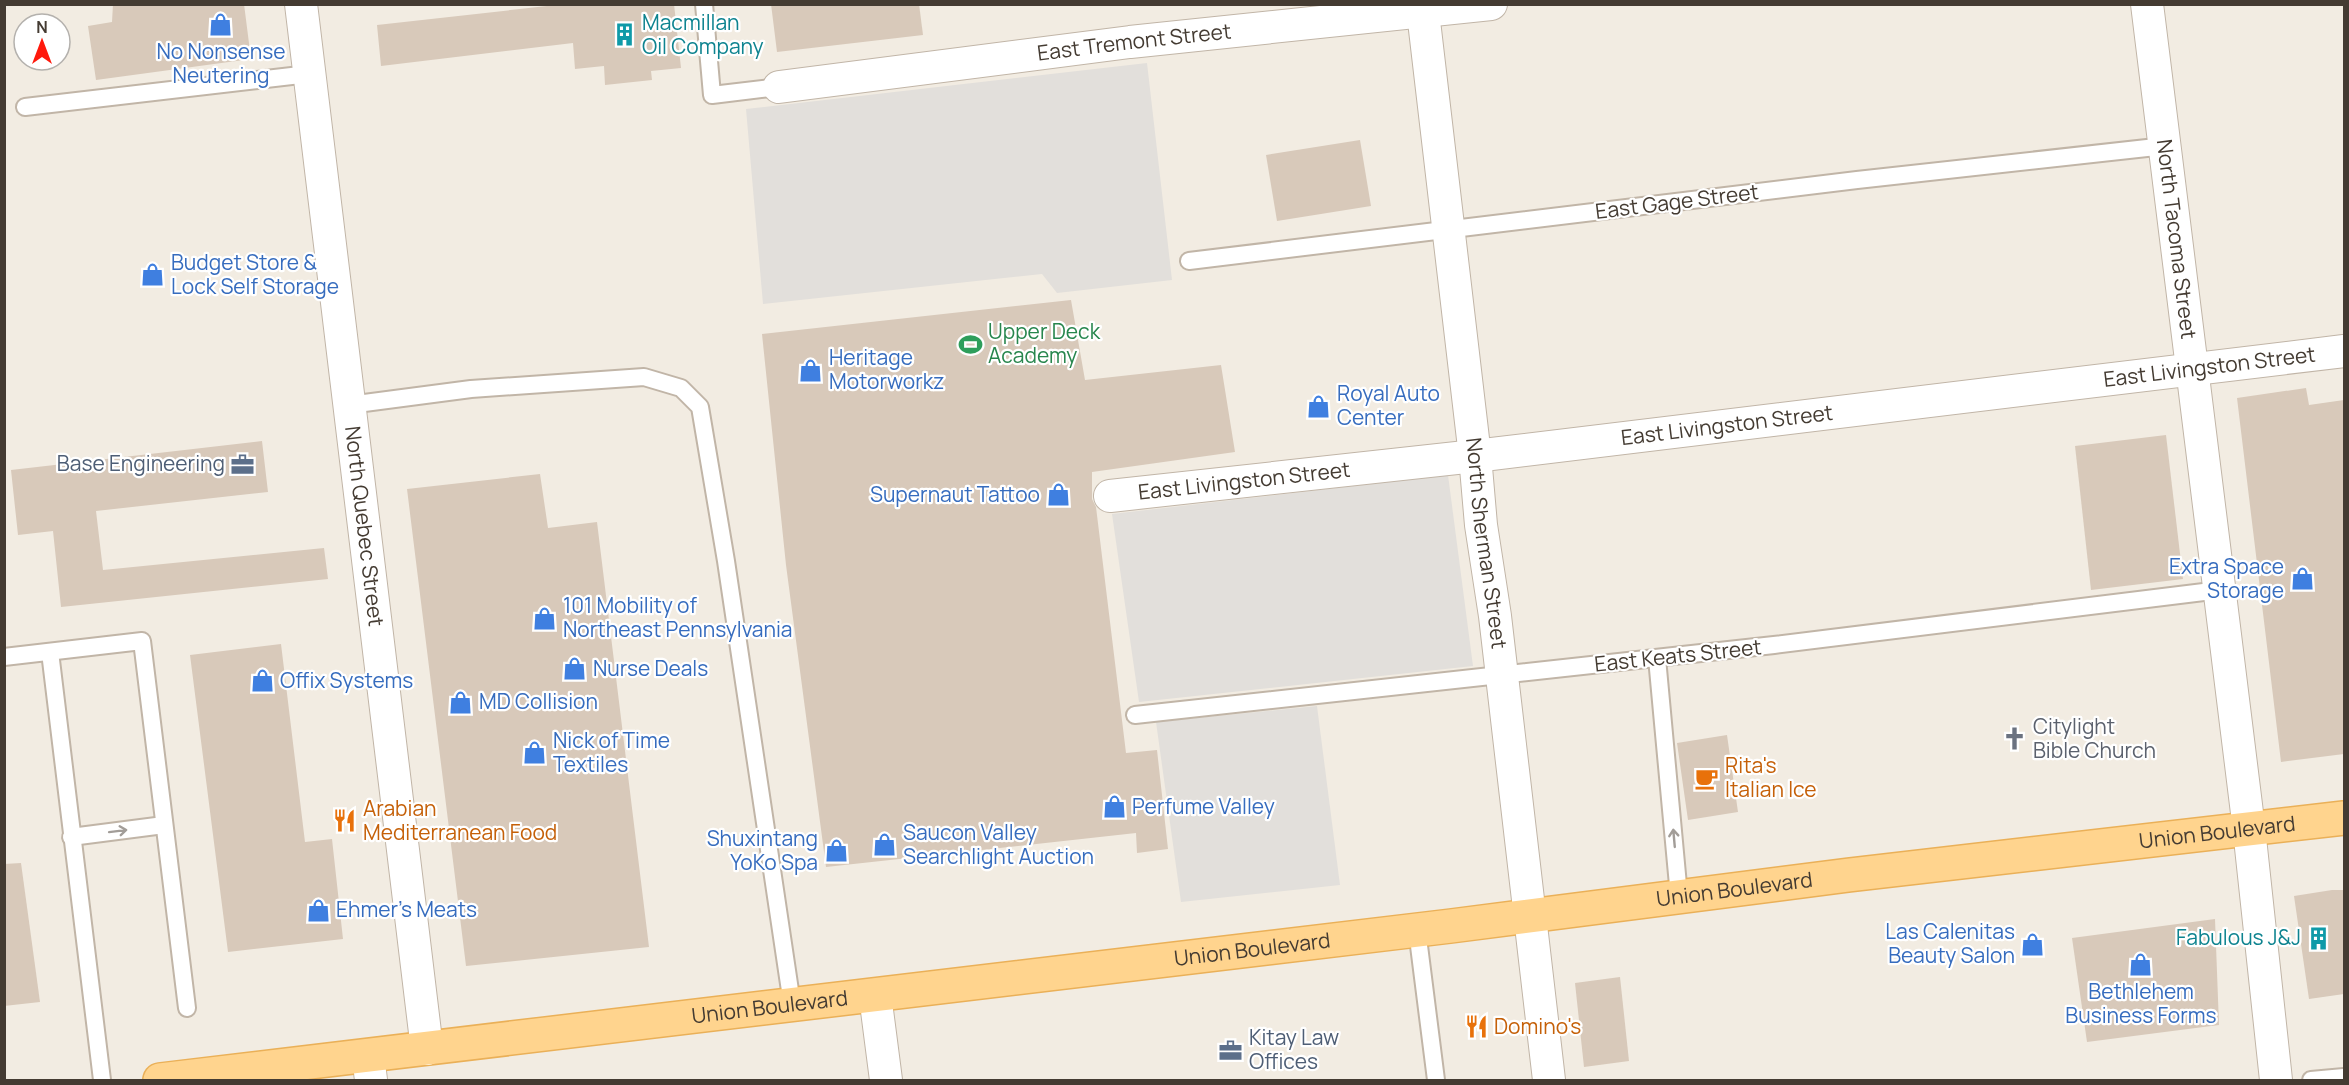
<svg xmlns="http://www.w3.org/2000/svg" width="2349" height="1085" viewBox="0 0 2349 1085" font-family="Manrope,sans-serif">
  <rect width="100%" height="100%" fill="#f2ece2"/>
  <g fill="#e2dfdb">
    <path d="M1147 63 1172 280 1057 293 1042 274 763 304 746 109Z"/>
    <path d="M1448 475 1473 666 1139 702 1112 514Z"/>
    <path d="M1317 706 1340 885 1181 902 1156 722Z"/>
  </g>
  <g fill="#d8c9ba">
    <path d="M113 4H244L251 59 96 80 88 26 112 22Z"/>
    <path d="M565 4H674L681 68 651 71 652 80 605 85 604 66 575 69 573 43 381 66 377 25Z"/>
    <path d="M771 4H919L923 35 777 52Z"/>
    <path d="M1360 140 1371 206 1277 221 1266 155Z"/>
    <path d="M1071 300 1085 380 1221 365 1235 452 1092 472V499L1096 507 1126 753 1157 750 1168 849 1137 853 1136 833 826 867 786 565 762 334Z"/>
    <path d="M2306 388 2309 405 2344 400V754L2281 762 2237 398Z"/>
    <path d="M2166 435 2183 579 2091 590 2075 446Z"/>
    <path d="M262 441 268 492 96 511 103 570 324 548 328 579 61 607 53 531 18 535 11 470Z"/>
    <path d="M540 474 548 528 597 522 649 947 466 966 407 489Z"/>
    <path d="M281 644 305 842 332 839 343 939 228 952 190 655Z"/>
    <path d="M1727 735 1738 812 1688 820 1677 743Z"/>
    <path d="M21 863 40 1002 4 1006V864Z"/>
    <path d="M2332 890H2344V994L2309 999 2294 896Z"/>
    <path d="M2215 919 2219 1025 2087 1042 2072 938Z"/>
    <path d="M1620 977 1629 1061 1584 1067 1575 983Z"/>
  </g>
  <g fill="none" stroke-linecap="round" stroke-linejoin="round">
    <defs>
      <g id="service">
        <path d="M704 4 712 95 779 87"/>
        <path d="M25 107 309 74"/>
        <path d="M1189 261 1857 180 2165 146"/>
        <path d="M349 405 471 389 644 377 681 388 700 407 726 561 792 1004"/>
        <path d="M50 652 102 1080"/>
        <path d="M4 657 142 641 187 1008"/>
        <path d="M1657 658 1679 896"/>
        <path d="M1135 715 1774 645 2220 590"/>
        <path d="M71 837 164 825"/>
        <path d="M1417 930 1436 1080"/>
        <path d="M2311 1080 2344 1077"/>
      </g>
      <g id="minor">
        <path id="s1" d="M301 4 427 1049"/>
        <path id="s2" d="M1422 4 1475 456 1481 525 1495 616 1549 1080"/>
        <path id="s3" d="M2147 4 2249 829 2276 1080"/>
        <path id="s4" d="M779 87 1130 42 1491 4"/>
        <path id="s5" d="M1110 496 1475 456 2344 351"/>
        <path d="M875 995 886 1080"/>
        <path d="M368 1056 371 1080"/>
      </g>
      <g id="primary">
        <path id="s6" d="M160 1080 1451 926 1849 875 2344 818"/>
      </g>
    </defs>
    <use href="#service" stroke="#c1b5a7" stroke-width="20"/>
    <use href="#minor" stroke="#c1b5a7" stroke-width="34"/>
    <use href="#primary" stroke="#eab058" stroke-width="36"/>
    <use href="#service" stroke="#fff" stroke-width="16"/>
    <use href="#minor" stroke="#fff" stroke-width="32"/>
    <use href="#primary" stroke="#ffd48e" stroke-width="33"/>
  </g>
  <defs><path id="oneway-shaft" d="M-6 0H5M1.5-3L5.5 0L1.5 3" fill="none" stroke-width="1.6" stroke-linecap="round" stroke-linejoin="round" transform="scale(1.5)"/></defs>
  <g stroke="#a29d98">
    <use href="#oneway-shaft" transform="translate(118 831) rotate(-7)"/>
    <use href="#oneway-shaft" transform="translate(1674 838) rotate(-95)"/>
  </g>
  <defs>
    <symbol id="shop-bare" viewBox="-9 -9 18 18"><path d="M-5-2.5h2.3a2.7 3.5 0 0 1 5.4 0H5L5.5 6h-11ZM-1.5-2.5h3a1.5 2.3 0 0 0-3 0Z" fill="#3f7fe0" stroke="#fff" stroke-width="2.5" paint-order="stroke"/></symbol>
    <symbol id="building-bare" viewBox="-9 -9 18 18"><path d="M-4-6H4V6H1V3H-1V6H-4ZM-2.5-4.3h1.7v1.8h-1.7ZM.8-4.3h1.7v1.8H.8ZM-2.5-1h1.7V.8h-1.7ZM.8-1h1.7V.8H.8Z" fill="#0f9aa8" stroke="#fff" stroke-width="2.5" paint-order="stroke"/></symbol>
    <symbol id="stadium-bare" viewBox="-9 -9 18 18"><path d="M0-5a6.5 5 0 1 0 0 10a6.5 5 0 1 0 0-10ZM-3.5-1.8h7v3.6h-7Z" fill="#2e9e5b" stroke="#fff" stroke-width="2.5" paint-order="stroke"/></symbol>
    <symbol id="office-bare" viewBox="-9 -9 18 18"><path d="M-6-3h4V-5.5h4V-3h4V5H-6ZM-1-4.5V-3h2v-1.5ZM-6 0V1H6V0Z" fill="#5c6f8a" stroke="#fff" stroke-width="2.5" paint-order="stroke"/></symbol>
    <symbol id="church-bare" viewBox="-9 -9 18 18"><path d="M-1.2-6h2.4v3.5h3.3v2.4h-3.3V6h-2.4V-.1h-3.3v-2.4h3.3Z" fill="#6b7280" stroke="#fff" stroke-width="2.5" paint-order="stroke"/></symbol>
    <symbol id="cafe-bare" viewBox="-9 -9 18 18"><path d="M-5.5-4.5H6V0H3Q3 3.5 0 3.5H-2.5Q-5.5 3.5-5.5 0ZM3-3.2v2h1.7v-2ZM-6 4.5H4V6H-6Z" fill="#e8710a" stroke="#fff" stroke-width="2.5" paint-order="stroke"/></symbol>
    <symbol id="restaurant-bare" viewBox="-9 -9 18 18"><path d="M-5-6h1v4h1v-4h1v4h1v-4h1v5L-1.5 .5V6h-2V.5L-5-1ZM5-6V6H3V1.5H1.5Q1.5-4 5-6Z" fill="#e8710a" stroke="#fff" stroke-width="2.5" paint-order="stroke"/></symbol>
  </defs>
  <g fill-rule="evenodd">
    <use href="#shop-bare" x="204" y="8" width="33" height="33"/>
    <use href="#building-bare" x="608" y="18" width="33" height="33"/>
    <use href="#shop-bare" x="136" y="258" width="33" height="33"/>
    <use href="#stadium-bare" x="954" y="328" width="33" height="33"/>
    <use href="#shop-bare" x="794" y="354" width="33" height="33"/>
    <use href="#shop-bare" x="1302" y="390" width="33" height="33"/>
    <use href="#office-bare" x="226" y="448" width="33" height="33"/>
    <use href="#shop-bare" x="1042" y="478" width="33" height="33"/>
    <use href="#shop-bare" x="2286" y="562" width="33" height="33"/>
    <use href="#shop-bare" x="528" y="602" width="33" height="33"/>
    <use href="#shop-bare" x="558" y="652" width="33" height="33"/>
    <use href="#shop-bare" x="246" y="664" width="33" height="33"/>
    <use href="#shop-bare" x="444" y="686" width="33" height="33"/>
    <use href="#church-bare" x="1998" y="722" width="33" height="33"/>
    <use href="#shop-bare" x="518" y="736" width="33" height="33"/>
    <use href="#cafe-bare" x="1690" y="762" width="33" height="33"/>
    <use href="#shop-bare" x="1098" y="790" width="33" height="33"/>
    <use href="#restaurant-bare" x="328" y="804" width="33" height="33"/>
    <use href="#shop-bare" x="868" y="828" width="33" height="33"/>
    <use href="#shop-bare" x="820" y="834" width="33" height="33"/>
    <use href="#shop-bare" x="302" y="894" width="33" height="33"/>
    <use href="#building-bare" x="2302" y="922" width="33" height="33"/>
    <use href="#shop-bare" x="2016" y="928" width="33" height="33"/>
    <use href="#shop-bare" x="2124" y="948" width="33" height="33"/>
    <use href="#restaurant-bare" x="1460" y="1010" width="33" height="33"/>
    <use href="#office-bare" x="1214" y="1034" width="33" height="33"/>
  </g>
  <g text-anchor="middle" stroke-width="4.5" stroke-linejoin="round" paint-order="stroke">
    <g font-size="21" fill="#0d838f" stroke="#fff" text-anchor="start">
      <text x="642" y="30">Macmillan<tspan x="642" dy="24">Oil Company</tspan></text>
      <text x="2301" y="945" text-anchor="end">Fabulous J&amp;J</text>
    </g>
    <g font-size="21" fill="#443b32" stroke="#fff">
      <text dy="7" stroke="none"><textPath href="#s4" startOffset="358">East Tremont Street</textPath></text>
      <text transform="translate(1677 202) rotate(-7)" y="7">East Gage Street</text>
      <text dy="7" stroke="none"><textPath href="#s3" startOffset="237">North Tacoma Street</textPath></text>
      <text dy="7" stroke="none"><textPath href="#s5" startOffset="1107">East Livingston Street</textPath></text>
      <text dy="7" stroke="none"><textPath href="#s5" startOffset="621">East Livingston Street</textPath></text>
      <text dy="7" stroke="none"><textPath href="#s5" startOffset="135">East Livingston Street</textPath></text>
      <text dy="7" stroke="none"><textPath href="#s1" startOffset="526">North Quebec Street</textPath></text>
      <text dy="7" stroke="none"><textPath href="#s2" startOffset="543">North Sherman Street</textPath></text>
      <text transform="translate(1678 656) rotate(-6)" y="7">East Keats Street</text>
      <text dy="7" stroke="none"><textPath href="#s6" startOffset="2072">Union Boulevard</textPath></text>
      <text dy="7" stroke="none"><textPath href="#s6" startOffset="1586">Union Boulevard</textPath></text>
      <text dy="7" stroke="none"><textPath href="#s6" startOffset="1100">Union Boulevard</textPath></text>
      <text dy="7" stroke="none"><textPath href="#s6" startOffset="614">Union Boulevard</textPath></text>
    </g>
    <g font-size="21" fill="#366cbe" stroke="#fff" text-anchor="start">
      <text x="221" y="59" text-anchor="middle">No Nonsense<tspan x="221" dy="24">Neutering</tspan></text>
      <text x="171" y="270">Budget Store &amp;<tspan x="171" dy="24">Lock Self Storage</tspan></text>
      <text x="829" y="365">Heritage<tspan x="829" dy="24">Motorworkz</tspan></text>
      <text x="1337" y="401">Royal Auto<tspan x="1337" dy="24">Center</tspan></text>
      <text x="1040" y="502" text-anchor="end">Supernaut Tattoo</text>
      <text x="2284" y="574" text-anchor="end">Extra Space<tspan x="2284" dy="24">Storage</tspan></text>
      <text x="563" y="613">101 Mobility of<tspan x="563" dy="24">Northeast Pennsylvania</tspan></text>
      <text x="593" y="676">Nurse Deals</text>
      <text x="280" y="688">Offix Systems</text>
      <text x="479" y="709">MD Collision</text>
      <text x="553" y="748">Nick of Time<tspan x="553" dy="24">Textiles</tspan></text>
      <text x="1132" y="814">Perfume Valley</text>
      <text x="903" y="840">Saucon Valley<tspan x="903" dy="24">Searchlight Auction</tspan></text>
      <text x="818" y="846" text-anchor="end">Shuxintang<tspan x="818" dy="24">YoKo Spa</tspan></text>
      <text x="336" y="917">Ehmer's Meats</text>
      <text x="2015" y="939" text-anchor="end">Las Calenitas<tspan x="2015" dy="24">Beauty Salon</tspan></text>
      <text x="2141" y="999" text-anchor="middle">Bethlehem<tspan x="2141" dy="24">Business Forms</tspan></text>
    </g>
    <g font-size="21" fill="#27864d" stroke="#fff" text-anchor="start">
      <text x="988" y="339">Upper Deck<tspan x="988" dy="24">Academy</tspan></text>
    </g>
    <g font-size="21" fill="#4e5e75" stroke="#fff" text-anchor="end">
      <text x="225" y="471">Base Engineering</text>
      <text x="1249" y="1045" text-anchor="start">Kitay Law<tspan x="1249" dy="24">Offices</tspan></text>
    </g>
    <g font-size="21" fill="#5b616d" stroke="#fff" text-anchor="start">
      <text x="2033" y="734">Citylight<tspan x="2033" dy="24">Bible Church</tspan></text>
    </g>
    <g font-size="21" fill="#c56008" stroke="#fff" text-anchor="start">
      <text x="1725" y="773">Rita's<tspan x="1725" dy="24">Italian Ice</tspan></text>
      <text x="363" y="816">Arabian<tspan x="363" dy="24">Mediterranean Food</tspan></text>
      <text x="1494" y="1034">Domino's</text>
    </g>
  </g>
  <rect width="2349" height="1085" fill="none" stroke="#443b32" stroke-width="12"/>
  <g transform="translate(42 42)"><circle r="28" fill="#ffffff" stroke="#b4b1ad" stroke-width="1.5"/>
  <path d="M0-4.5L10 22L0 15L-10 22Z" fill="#ff190c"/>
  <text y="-9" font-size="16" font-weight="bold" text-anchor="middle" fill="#443b32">N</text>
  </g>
</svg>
